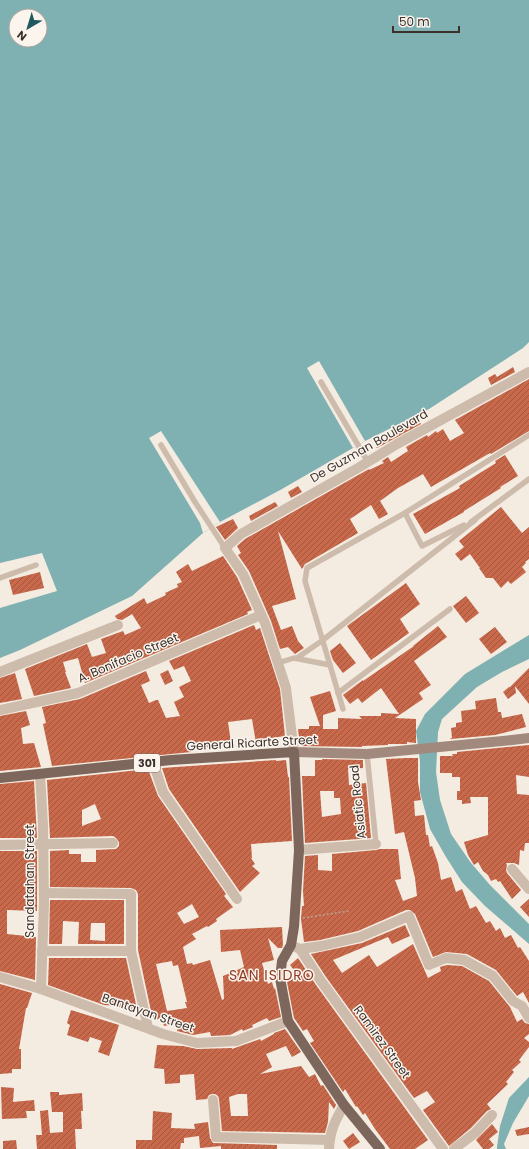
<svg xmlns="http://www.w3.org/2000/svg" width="529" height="1149" viewBox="0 0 529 1149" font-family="Poppins,sans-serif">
  <defs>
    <pattern id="building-hatch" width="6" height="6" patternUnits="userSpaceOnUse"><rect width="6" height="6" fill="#c8694b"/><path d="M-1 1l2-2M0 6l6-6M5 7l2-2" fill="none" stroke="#a4573f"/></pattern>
  </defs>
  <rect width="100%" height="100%" fill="#f4ebe1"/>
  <g fill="#7fb0b2" fill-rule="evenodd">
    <path d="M0 0H529V342L523 348 429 409 365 441 282 489 220 522 203 533 132 596 20 650 0 658ZM16 16H40V40H16Z"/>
    <path d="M529 635V659L502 672 477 687 442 719 438 732 436 772 440 800 451 834 471 863 490 885 529 924V944L485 906 462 882 446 857 430 829 420 792V761L416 731 425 714 465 674Z"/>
    <path d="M529 1077V1096L513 1123 504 1144 506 1149H497V1147L500 1126 509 1098Z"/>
  </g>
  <g fill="#f4ebe1">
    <path d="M319 361 365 441 353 448 307 368Z"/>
    <path d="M161 431 220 522 203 533 200 523 149 438Z"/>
    <path d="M42 553 57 591 0 608V563Z"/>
  </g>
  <g fill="url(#building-hatch)" fill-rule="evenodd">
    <path d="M513 367 515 372 491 385 488 378 495 374 497 377Z"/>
    <path d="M529 379V431L491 454 490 453 431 487 423 474 398 488 380 501 388 514 379 519 371 505 350 519 358 533 305 564 302 569 278 531 296 599 272 606 281 630 292 626 298 641 304 648 295 654 288 647 280 649 271 621 264 605 249 571 238 555 241 553 237 546 245 539 369 469V470L384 463 382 461 388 457 391 462 408 451 406 447 427 435 428 437 436 431 437 433 443 429 450 441 464 433 455 420Z"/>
    <path d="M416 416 421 424 377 448 376 447 382 443 381 442 388 438 389 439 413 424 410 419Z"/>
    <path d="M505 455 518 476 500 487 501 488 464 511V512L425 534 413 514 460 488 459 486 496 463 495 461Z"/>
    <path d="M298 486 302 492 291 498 288 492Z"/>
    <path d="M275 502 278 506 251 521 249 516Z"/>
    <path d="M501 507 522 533 529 527V559L525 562 526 563 522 567 526 572 511 584 508 581 501 588 493 578H486L479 568H480L470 554 461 561 455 554 464 547 459 541Z"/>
    <path d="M233 519 238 528 225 540 216 527Z"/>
    <path d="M223 556 237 577 252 610 247 612 248 614 85 683 78 658 63 662 66 672H65L71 688 34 696 25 669 87 644 92 657 106 653 101 639 123 631 125 635 141 628 132 614 122 620 117 619 115 616 144 598 147 604 166 595 165 593 178 587 177 584 182 582 176 572 188 564 192 571Z"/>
    <path d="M40 572 44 588 13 595 9 580Z"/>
    <path d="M406 583 420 604 400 619 409 633 371 660 347 626Z"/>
    <path d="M466 596 479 613 466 623 453 606Z"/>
    <path d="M254 625 256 630 260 628 280 689 285 736 264 739 265 742 256 743 252 719 228 722 231 743 211 745V747L191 749V752L52 766 43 724 46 723 42 707 80 699 146 671 150 681 141 685 149 703 156 700H158L166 718 180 716 174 702 184 697 179 687 191 681 184 666 174 670 169 661Z"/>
    <path d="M438 626 447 637 414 661 431 685 419 693 423 699 395 718 416 719V743L407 742V744H388V745L362 746V747L300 746 298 729H309V726H320L310 697 330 691 336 711 323 715V729H338V718L362 719 359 716H381V713L399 714 381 688 362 703 358 698 350 704 343 695 363 680V681L414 646H413Z"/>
    <path d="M495 627 507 642 491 654 479 639Z"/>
    <path d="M340 643 356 663 343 673 333 660 330 651Z"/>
    <path d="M529 668V704L515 686 516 693 508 699 503 692 509 687H510Z"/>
    <path d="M168 670 173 681 165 685 160 674Z"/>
    <path d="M15 673 22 699 0 703V678Z"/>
    <path d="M496 698 498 712H501L502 718 522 714 526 727 495 735 451 739 450 738H452L451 728 456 727V723L462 722 461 711 476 709 475 701Z"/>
    <path d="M26 711 30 725 21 728 23 744 34 743 41 767 0 771V716Z"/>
    <path d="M529 745V777L516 775 517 794 529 795V843H525L524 851 520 850 519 865 514 863H506L507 865 506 870 507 873 521 890 512 899 500 881 498 882 496 879 491 881 488 875 483 871 478 862 474 865 468 855 464 842 488 835V797H470L471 803 462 804V800H457V791H460V777H452V773H440V756H453L452 754H457V752Z"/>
    <path d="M407 758H418V782L421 800 414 801 415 816 424 815 426 835H428L430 847 432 846 438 863 441 880 451 877 456 892 462 889 470 909 476 906 486 923 490 921 496 931 500 928 505 938 511 935 518 948 520 947 529 961V1003L523 992 517 996 496 970 467 954 446 952 433 957 415 914 410 910H406L358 931 320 940 304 942 301 919 302 906H304L303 891 305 856 318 855V870L332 871V854L376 850 380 849H398L401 879 395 880 403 901 417 896 415 878 404 832 395 834 386 759Z"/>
    <path d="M322 759 363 760V768L348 769 349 785 366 783 371 838 305 843 302 776H315V760H322ZM320 791H334V798H340L341 814 322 817Z"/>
    <path d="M276 760V761L286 760 288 777H289L292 841 251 844 252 858H251L255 864 252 866 260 873 240 892 169 789 162 768Z"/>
    <path d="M148 769 158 796 226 894 224 896 233 907 216 919 217 921 208 927 207 926 192 934 196 939 183 947 187 964 192 963 193 965 210 960 222 1000 224 999 223 976 244 967 240 950 221 952 220 930 282 927 283 945 282 948H278L268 938 274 960 262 963 268 984 272 982 274 989 275 988 281 1017 269 1021 267 1018 252 1025 253 1027 243 1031 242 1029 230 1035 211 1036 210 1032 193 1035 177 1031 179 1023 164 1026 162 1018 154 1020 152 1011H151L138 950V894L136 890 131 888 50 887V851L69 850V854H81V862H96V850L116 849 119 846V842L116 838 113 836 50 838 47 780ZM95 804 101 819 82 826V810ZM192 904 199 917 184 924 177 913ZM172 961 173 966 178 965 187 1002H185L187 1008 167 1011 156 964Z"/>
    <path d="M34 781 37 838H0V784Z"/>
    <path d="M0 851H37V911L7 910V934L36 937 35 980 0 971Z"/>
    <path d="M529 899V917L520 907Z"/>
    <path d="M50 900H124V944H78L79 922 63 921 62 944H49ZM91 923H105V941L90 940Z"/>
    <path d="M405 925 410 936 392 944 388 937 333 960 342 973 369 955 377 967 413 944 428 978 441 971 440 967 447 965 462 966 489 981 510 1007 517 1022 522 1019 525 1023 529 1024V1034L524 1038 529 1042V1047L519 1060 521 1062 512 1070 514 1072 506 1082 508 1084 487 1104 491 1109 487 1111 471 1128 449 1146 423 1110 435 1102 427 1091 414 1098 326 977 311 954 362 943Z"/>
    <path d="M49 958H126L137 1009 117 1007V1006L104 1005 48 985Z"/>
    <path d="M298 958 316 985 428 1140 415 1149H390L375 1129 365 1113 363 1115 357 1106 356 1107 345 1089 343 1092 310 1043 314 1041 307 1029 303 1031 294 1018 287 982 293 979 292 978 297 974 290 965Z"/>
    <path d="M0 984 32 993 27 1008H26L19 1049H21V1069H12V1073L0 1074Z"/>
    <path d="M71 1010 119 1025 109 1056 98 1052 102 1041 90 1037 88 1042 67 1035 70 1025 67 1023Z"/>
    <path d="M285 1029 301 1052 292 1057 286 1046 266 1054 272 1067 260 1074 301 1066 309 1077 315 1074 321 1086 323 1085 336 1105 334 1109 329 1102 328 1122 325 1133 222 1131 219 1099 218 1096 215 1094H212L209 1095 207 1099 196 1100 194 1074 180 1075V1083L165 1084 164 1069 154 1068 157 1045 183 1046 197 1049 232 1048V1049L260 1039 261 1041 274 1034V1033ZM238 1094H247L248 1116H231L229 1097Z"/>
    <path d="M1 1087 14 1088 13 1102 34 1100 35 1111H26L27 1118 2 1119Z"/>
    <path d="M50 1092H59V1095L82 1093 83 1111H81L82 1129H75L76 1149H37L36 1135H42L40 1111 48 1110 50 1133 63 1132V1112H52Z"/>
    <path d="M153 1111 172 1113 171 1128 195 1129 194 1124 208 1122 210 1138 213 1143 277 1145V1149H221V1146L200 1148 199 1136 184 1138V1143H181L180 1149H136V1140H152Z"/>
    <path d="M492 1124 498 1132 489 1139 494 1145 489 1149H483L476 1140Z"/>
    <path d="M529 1127V1134L517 1136 515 1130Z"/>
    <path d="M353 1133 360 1142 349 1149 343 1141Z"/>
    <path d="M16 1140 17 1149H3V1141Z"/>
  </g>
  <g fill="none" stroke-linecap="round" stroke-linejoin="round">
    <path stroke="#b9a596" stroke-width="1.5" stroke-dasharray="2 2" stroke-linecap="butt" d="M303 918 349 911"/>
    <g stroke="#cdbbac" stroke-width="5.5">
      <path d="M321 382 368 462"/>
      <path d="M161 445 195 502 225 548"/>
      <path d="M405 513 422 546 464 525"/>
      <path d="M471 522 529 479"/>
      <path d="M0 578 36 565"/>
      <path d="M297 658 323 640 475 520"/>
      <path d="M278 663 294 658 330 665"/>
      <path d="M338 693 450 609"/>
      <path d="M343 709 305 581 307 568 405 513 529 435"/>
      <path d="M367 754 376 844"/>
    </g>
    <g stroke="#cdbbac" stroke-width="10">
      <path d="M0 672 118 625"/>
      <path d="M0 710 78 693 261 615"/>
      <path d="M294 752 286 688 265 623 243 574 225 548 241 534 358 468 397 444 529 372"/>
      <path d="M153 762 163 792 237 899"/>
      <path d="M40 774 43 825 44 903 41 989"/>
      <path d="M0 845 113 843"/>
      <path d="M299 850 376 844"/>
      <path d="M512 869 529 889"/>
      <path d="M44 893 131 894V951L148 1028"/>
      <path d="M291 945 300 949 321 946 360 937 409 916 429 965 446 958 464 960 493 976 513 1001 522 1006 529 1018"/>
      <path d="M300 949 321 981 443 1149"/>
      <path d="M42 951H131"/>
      <path d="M213 1100 216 1137 329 1140"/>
      <path d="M329 1149C330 1130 335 1121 344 1105"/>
      <path d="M454 1149 475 1133 492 1115"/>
    </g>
    <path stroke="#cdbbac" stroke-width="10" d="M0 977 41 989 163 1034 197 1043 236 1041 288 1021"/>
    <path stroke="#a18a7d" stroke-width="10" d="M294 752 367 754 512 740 529 738"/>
    <path stroke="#7d675c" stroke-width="10" d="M0 778 171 760 294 752 299 850 294 927 291 945 282 961 280 978 288 1021 344 1105 380 1149"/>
  </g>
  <g text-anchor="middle" stroke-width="3" stroke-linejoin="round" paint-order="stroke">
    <rect fill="#fbf5ee" stroke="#756b66" stroke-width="1" x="134" y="754" width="26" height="18" rx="3"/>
    <g font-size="11" font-weight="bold" fill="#3b302b">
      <text x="147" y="767">301</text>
    </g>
    <g font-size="12" fill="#3b302b" stroke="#fbf5ee">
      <text transform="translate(369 446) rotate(-30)" y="4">De Guzman Boulevard</text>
      <text transform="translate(128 658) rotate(-23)" y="4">A. Bonifacio Street</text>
      <text transform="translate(252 743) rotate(-3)" y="4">General Ricarte Street</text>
      <text transform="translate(358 802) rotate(-96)" y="4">Asiatic Road</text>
      <text transform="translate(30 881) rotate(-90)" y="4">Sandatahan Street</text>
      <text transform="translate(148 1013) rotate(19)" y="4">Bantayan Street</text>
      <text transform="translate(382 1042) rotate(54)" y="4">Ramirez Street</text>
    </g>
    <g font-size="14" letter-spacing="1" fill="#8c3b22" stroke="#fbf5ee">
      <text x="272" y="980">SAN ISIDRO</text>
    </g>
  </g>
  <g transform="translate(28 28) rotate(218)"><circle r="19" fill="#fbf5ee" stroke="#aea6a0"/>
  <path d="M0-3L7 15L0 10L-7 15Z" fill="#1f5a5e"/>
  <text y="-6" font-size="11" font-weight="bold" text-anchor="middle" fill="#3b302b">N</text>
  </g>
  <path d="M393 26v6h66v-6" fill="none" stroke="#3b302b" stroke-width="2"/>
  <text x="399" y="26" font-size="12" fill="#3b302b" stroke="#fbf5ee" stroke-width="3" paint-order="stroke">50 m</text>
</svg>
